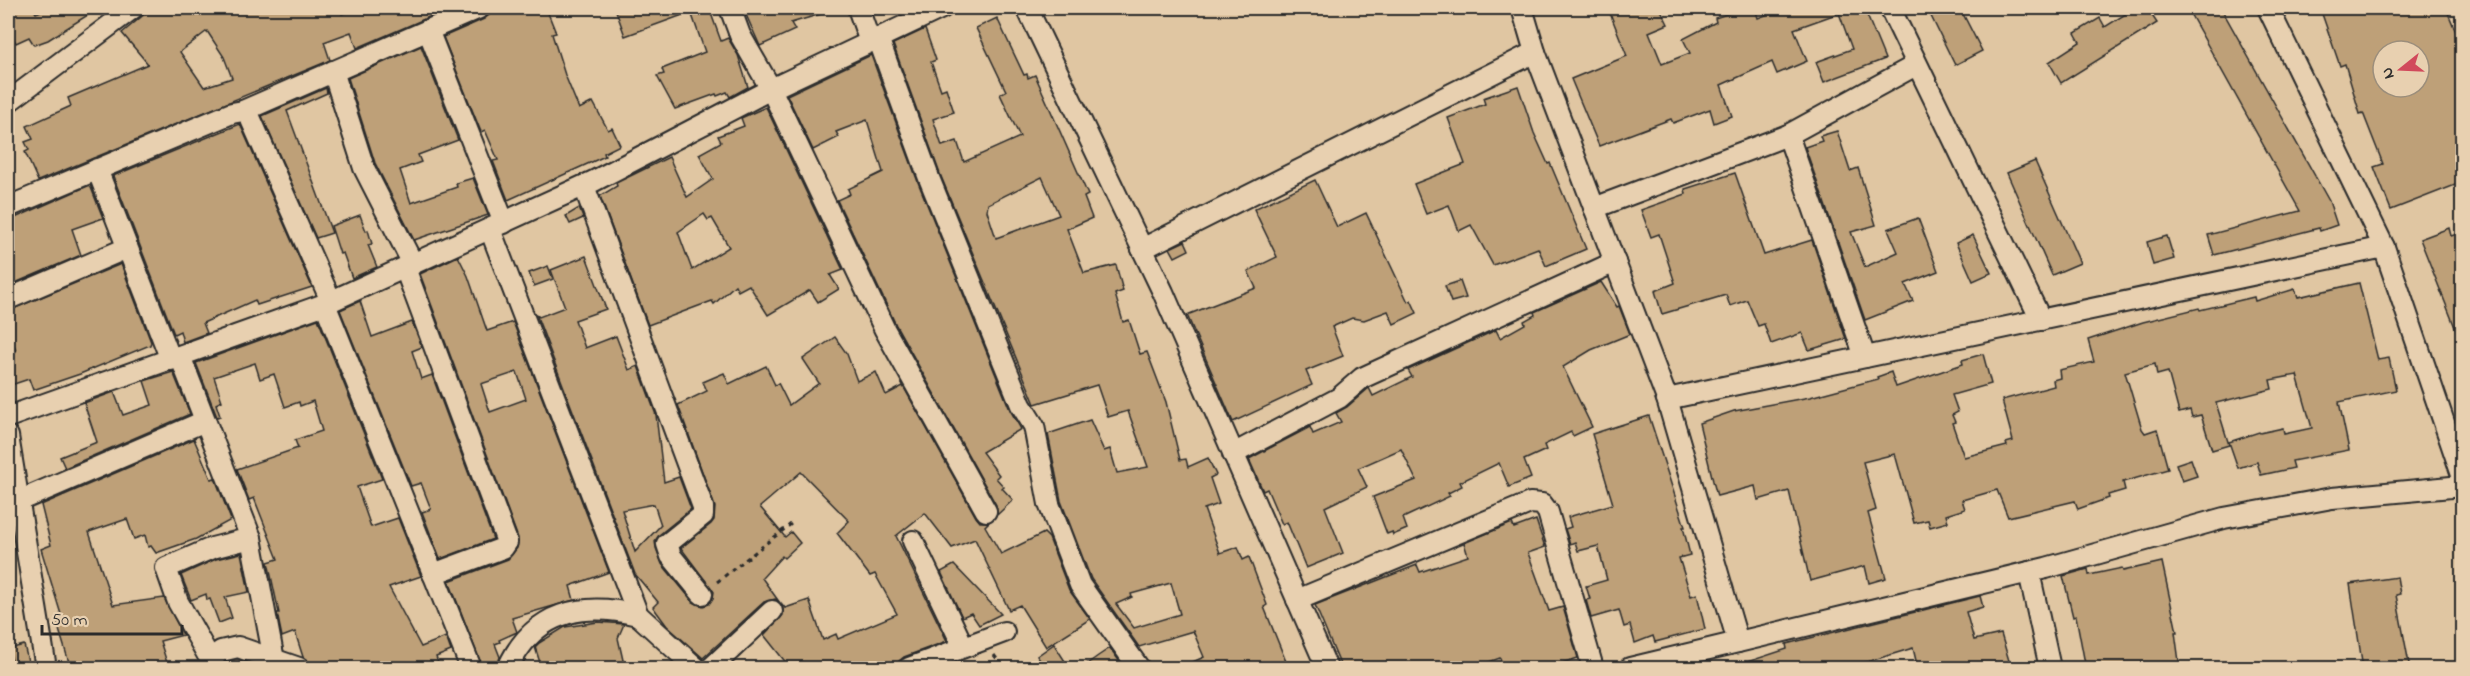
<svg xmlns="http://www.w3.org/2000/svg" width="2470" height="676" viewBox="0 0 2470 676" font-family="'Indie Flower',sans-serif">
  <rect width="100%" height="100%" fill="#e0c6a2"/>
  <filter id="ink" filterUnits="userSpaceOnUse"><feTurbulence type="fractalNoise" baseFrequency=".0167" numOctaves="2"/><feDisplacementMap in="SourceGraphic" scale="12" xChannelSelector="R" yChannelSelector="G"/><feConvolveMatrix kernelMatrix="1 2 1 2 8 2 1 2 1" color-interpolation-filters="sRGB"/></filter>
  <g filter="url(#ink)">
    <g fill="#bea078" stroke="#2b2b2b" stroke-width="1.5" fill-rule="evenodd">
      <path d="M8 8H33L36 13 48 8H99L48 40 34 45 29 37 16 43 13 38 8 41Z"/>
      <path d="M152 8H340L342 14 358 8H365L368 14 383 8H450L357 48 351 32 324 42 330 60 326 62 38 181 25 152 29 150 25 142 33 139 27 126 71 106 68 98 148 64 122 33ZM207 31 224 57 232 78 204 87 180 52Z"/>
      <path d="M491 8H546L556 33 552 34 565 75 579 109 593 102 608 130 612 128 620 145 604 153 605 156 508 200 493 161 498 160 485 130 481 132 443 37 484 19 489 15Z"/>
      <path d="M615 8H709L721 41 728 38 738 55 748 87 730 97 727 92 717 96 716 94 675 109 657 76 664 74 662 69 705 52 691 12 625 36Z"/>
      <path d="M743 8H830L831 11 791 23 795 30 760 46Z"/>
      <path d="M1608 8H1660L1668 24 1649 32 1662 64 1690 53 1683 39 1716 22 1715 18 1744 8H1755L1758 18 1784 8H1864L1885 59 1824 82 1816 62 1852 49 1839 13 1794 29 1807 61 1777 74 1772 62 1721 85 1732 116 1714 123 1710 109 1673 123 1671 119 1599 146 1571 79 1627 56Z"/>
      <path d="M1927 8H1960L1982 51 1955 65Z"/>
      <path d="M2135 8H2147L2157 23 2061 83 2049 62 2080 42 2075 33 2100 18 2105 27Z"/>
      <path d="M2187 8H2221L2329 201 2337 225 2320 231 2319 228 2214 255 2208 235 2300 211Z"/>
      <path d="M2320 8H2446L2463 49V182L2391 210 2374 167 2383 164 2363 113 2360 114 2345 64 2340 66ZM2383 51H2419V87H2383Z"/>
      <path d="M997 18 1024 75 1027 74 1028 78 1035 75 1088 195 1084 197 1092 218 1067 229 1084 273 1116 265 1123 291 1115 294 1123 322 1129 320 1140 354 1147 352 1166 402 1180 460 1186 459 1188 467 1208 458 1216 475 1210 478 1219 504 1204 509 1220 553 1238 547 1243 560 1249 557 1267 605 1264 607 1289 669H1177L1204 657 1193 631 1139 647 1091 579 1061 501 1048 434 1090 420 1104 451 1110 449 1117 473 1148 467 1128 411 1108 417 1097 385 1035 404 940 174 893 44 925 29 936 60 931 62 941 90 946 88 954 112 933 119 942 146 957 141 964 162 1020 137 1000 94 1006 91 976 28ZM1042 177 1059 215 996 238 987 211 988 204ZM1171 583 1180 614 1134 628 1116 604 1132 597 1131 594Z"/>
      <path d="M421 46 458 140 418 155 421 162 400 170 411 203 457 187 456 183 473 178 488 215 414 240 375 163 348 78Z"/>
      <path d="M871 55 918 182 1010 410 1021 429 982 452 999 475 996 478 1004 487 1002 488 1013 500 997 515 996 505 896 325 837 200 850 194 848 189 883 172 867 120 836 132 839 137 813 150 787 95Z"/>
      <path d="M1518 86 1534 133 1548 164 1550 163 1586 249 1546 266 1538 248 1493 265 1471 225 1459 231 1449 205 1426 214 1414 184 1465 164 1448 118 1485 104 1483 98Z"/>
      <path d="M326 88 327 93 287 111 332 233 316 238 262 116Z"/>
      <path d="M766 107 843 270 830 275 839 289 818 302 810 290 768 315 749 285 738 291 735 285 714 304 712 301 648 325 600 196 617 186 616 183 669 157 687 197 713 179 699 154 721 142 718 136 744 126 741 118ZM704 214 708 220 712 218 729 247 692 270 678 232Z"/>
      <path d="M240 124 312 287 257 305 255 300 203 323 207 333 183 342 180 331 174 334 113 176Z"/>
      <path d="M1837 131 1850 171 1858 168 1876 225 1851 232 1865 267 1898 252 1888 229 1918 218 1938 271 1905 284 1913 301 1865 320 1805 147 1822 141 1820 136Z"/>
      <path d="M2035 161 2080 263 2052 275 2007 173Z"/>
      <path d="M1735 173 1764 255 1812 240 1846 339 1809 350 1802 333 1771 344 1764 324 1758 326 1747 300 1730 306 1726 295 1662 314 1655 291 1675 283 1659 234 1651 237 1641 210 1686 194 1685 189Z"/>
      <path d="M1315 180 1337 227 1366 213 1408 302 1411 300 1417 313 1394 324 1388 311 1364 320 1352 318 1332 327 1343 356 1306 371 1312 385 1233 422 1187 315 1256 288 1248 271 1277 257 1254 209Z"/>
      <path d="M90 185 103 218 72 229 81 255 8 286V221Z"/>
      <path d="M579 208 583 218 570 224 566 216Z"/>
      <path d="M360 215 366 231 368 230 372 244 368 245 377 267 352 278 343 253 340 254 331 226Z"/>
      <path d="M2449 228 2451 236 2463 232 2462 345 2420 239Z"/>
      <path d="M1973 235 1991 273 1973 281 1956 243Z"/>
      <path d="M2167 236 2174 259 2153 265 2147 242Z"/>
      <path d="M1185 241 1189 250 1175 257 1170 248Z"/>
      <path d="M458 256 468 276 487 331 513 322 609 572 570 586 574 600 512 618 517 632 499 640 500 642 495 644 500 657 496 669H483L449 581 508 559 517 548 518 538 420 274ZM517 372 526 399 490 412 481 384Z"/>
      <path d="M586 256 606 309 575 320 585 348 616 336 629 370 638 366 656 415 664 482 679 477 691 509 659 535 655 541 656 548 662 564 693 602 703 606 709 604 713 598 714 592 681 548 711 524 714 520 715 507 678 405 707 391 703 382 724 373 729 384 766 366 775 385 778 383 789 405 819 383 803 359 835 337 847 354 857 381 876 372 886 395 903 386 976 517 980 522H989L985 526 1001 554 1044 533 1049 538 1069 590 1090 619 1046 647 1020 605 1009 610 975 539 952 548 925 513 896 536 947 641 904 657 899 661 897 669H791L764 635 783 615 782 604 785 608 809 600 823 640 836 634 838 639 897 614 875 574 870 576 837 533 849 521 801 472 760 507 785 537 791 532 800 543 784 558 782 556 762 578 780 603 775 599 764 602 703 658 667 626 653 607 658 602 635 574 536 314 539 317 565 307 551 270ZM654 504 661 525 635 552 622 510Z"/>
      <path d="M121 264 151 342 150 345 80 374 33 390 29 379 8 386V362L11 361 9 354 16 351 8 330V311Z"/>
      <path d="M548 266 553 279 534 286 529 273Z"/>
      <path d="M1460 281 1466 298 1451 302 1445 286Z"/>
      <path d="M1601 282 1617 307 1619 306 1630 334 1591 350 1563 367 1592 427 1573 436 1571 432 1544 445 1546 450 1524 460 1531 478 1509 487 1499 463 1460 482 1462 486 1448 493 1450 496 1403 518 1407 529 1393 535 1392 532 1387 534 1373 497 1416 480 1401 449 1358 468 1367 487 1325 507 1343 553 1306 568 1287 522 1282 524 1267 489 1263 491 1249 459 1310 427 1313 434 1341 422 1336 413 1347 407 1369 388 1373 396 1412 377 1408 370 1496 330 1500 338 1525 324 1524 321 1535 315 1534 312Z"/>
      <path d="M2359 283 2378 360 2389 358 2396 390 2339 402 2349 450 2292 461 2294 468 2261 475 2257 462 2238 468 2229 442 2259 432 2260 433 2283 428 2284 434 2312 428 2297 375 2270 380 2272 389 2216 403 2229 445 2212 450 2201 415 2192 417 2190 410 2179 413 2168 372 2157 375 2155 364 2125 372 2142 429 2145 433 2157 429 2168 469 2123 482 2125 490 2108 495 2109 498 2078 509 2075 501 2008 517 1997 490 1962 500 1965 509 1946 515 1948 522 1930 527 1928 520 1914 523 1895 454 1863 462 1876 510 1868 513 1886 578 1869 583 1865 566 1810 581 1789 491 1758 500 1755 486 1717 496 1713 481 1699 423 1734 411 1810 397 1878 379 1877 377 1891 372 1896 387 1963 364 1962 360 1983 354 1991 384 1952 395 1958 412 1952 415 1955 422 1952 423 1964 457 2007 446 2006 443 2013 441 2002 400 2054 386 2053 380 2060 378 2059 370 2094 362 2088 340 2143 322 2199 308 2200 310 2254 297 2255 301 2295 289 2298 297Z"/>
      <path d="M360 301 372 337 412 322 422 347 412 351 421 379 432 375 493 539 440 559 422 512 431 509 421 483 411 486 340 310Z"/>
      <path d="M318 319 382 479 357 487 371 527 398 518 421 576 389 587 421 647 446 637 451 651 436 657 440 669H311L308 661 303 657 295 632 282 637 277 613H279L268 562 278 559 254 498 249 500 237 469 298 448 295 440 322 431 313 401 300 406 299 402 285 407 274 374 260 379 255 363 214 377 222 401 216 404 220 416 217 417 196 363Z"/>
      <path d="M173 372 190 414 65 468 60 457 97 442 84 403 114 392 123 415 152 405 144 381Z"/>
      <path d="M1649 416 1685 527H1683L1690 555 1679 558 1691 596 1697 594 1705 629 1655 642 1653 636 1635 643 1630 625 1624 627 1619 610 1591 618 1586 600 1590 599 1586 586 1607 580 1598 546 1578 551 1575 542 1570 544 1565 529 1571 527 1568 517 1613 504 1592 434Z"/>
      <path d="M194 439 211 479 215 478 231 520 196 539 156 553 151 546 148 547 145 535 134 539 127 519 89 532 113 605 164 598 183 635 160 641 169 669H71L57 623 63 621 41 549 51 545 41 505Z"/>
      <path d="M2191 459 2197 476 2182 481 2176 464Z"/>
      <path d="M1536 520 1545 547 1528 553 1549 611 1563 607 1578 658 1543 669H1504L1500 658 1470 669H1342L1315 605 1417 565 1420 572 1468 556 1464 543 1512 523 1514 528Z"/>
      <path d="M241 553 249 592 225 597 232 618 219 623 210 599 207 600 206 594 191 600 181 575 216 559Z"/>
      <path d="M2162 562 2177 632H2175L2180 669H2086L2076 616 2073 617 2063 576 2088 569 2089 575 2122 568 2123 571Z"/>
      <path d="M954 565 1001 614 979 625 971 613 962 617 941 572Z"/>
      <path d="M2397 577 2400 594 2396 595 2410 669H2363L2350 584Z"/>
      <path d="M1980 596 1983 607 1966 612 1974 640 2001 634 2010 664 1994 669H1918L1913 648 1844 669H1738V665L1787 649 1786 644Z"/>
      <path d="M598 622 624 624 618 638 625 669H542L535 647 539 643 565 627Z"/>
      <path d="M1054 644 1070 669H1046L1037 656Z"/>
      <path d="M24 645 30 669H14L9 649Z"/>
      <path d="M1110 648 1125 669H1080L1098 656Z"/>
      <path d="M237 659 248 663 251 669H227L226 662Z"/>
    </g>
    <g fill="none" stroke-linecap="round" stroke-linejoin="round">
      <defs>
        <g id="minor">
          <path d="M730 8 740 35 771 89 885 330 986 511"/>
          <path d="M858 8 870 42"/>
          <path d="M1027 8 1163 292 1327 668"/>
          <path d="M1522 8 1535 52 1667 399 1738 642"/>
          <path d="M1890 8 2041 320"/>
          <path d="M2268 8 2384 247 2462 475"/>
          <path d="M428 30 504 223"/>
          <path d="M878 38 929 178 1021 405 1034 426 1049 504 1080 585 1139 668"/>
          <path d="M333 71 364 168 413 264"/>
          <path d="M8 102 133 8"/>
          <path d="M243 111 249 115 331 301"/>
          <path d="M1788 135 1865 357"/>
          <path d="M97 169 171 360"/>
          <path d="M584 186 703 507V515L667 544 671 556 702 594"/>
          <path d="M8 207 232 113 243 111 479 8"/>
          <path d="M1594 208 1788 135 1916 65"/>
          <path d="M490 229 638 615 696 668"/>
          <path d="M1142 249 1535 52"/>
          <path d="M405 268 507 542 503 548 433 574"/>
          <path d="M8 299 127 248"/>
          <path d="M325 304 471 668"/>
          <path d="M180 356 251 538 212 548 166 568 178 602 215 668"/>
          <path d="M1667 399 2384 247"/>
          <path d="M8 417 325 304 594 181 771 89 942 8"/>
          <path d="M8 436 46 668"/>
          <path d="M1233 454 1339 398 1362 378 1615 262"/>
          <path d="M19 501 205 421"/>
          <path d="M251 538 274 660"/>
          <path d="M913 541 963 646"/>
          <path d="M2029 572 2050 668"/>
          <path d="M1297 600 1530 503 1542 504 1548 512 1593 668"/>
          <path d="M210 659 221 651 238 647 299 668"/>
          <path d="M508 668C533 612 582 601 638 615"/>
          <path d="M711 668 772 611"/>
          <path d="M909 668 1004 632"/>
          <path d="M1630 668 2046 568 2224 518 2332 498 2462 486"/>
        </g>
      </defs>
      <use href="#minor" stroke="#2b2b2b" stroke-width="24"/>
      <g stroke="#2b2b2b" stroke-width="3" stroke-dasharray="4.5 4.5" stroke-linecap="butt">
        <path d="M717 582 791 524"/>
        <path d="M994 655 1004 668"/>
      </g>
      <use href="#minor" stroke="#e8d0b0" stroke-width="20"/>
    </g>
  </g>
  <rect width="2470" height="676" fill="none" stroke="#e8d0b0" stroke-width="30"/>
  <rect x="15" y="15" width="2440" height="646" fill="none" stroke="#2b2b2b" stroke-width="2" filter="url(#ink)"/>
  <g transform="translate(2401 69) rotate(252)"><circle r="28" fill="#e8d0b0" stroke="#9c8e7b" stroke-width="1.5"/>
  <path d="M0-4.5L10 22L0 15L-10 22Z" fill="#d1495b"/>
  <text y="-9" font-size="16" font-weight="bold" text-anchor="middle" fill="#2b2b2b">N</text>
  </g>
  <path d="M42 625v9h140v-9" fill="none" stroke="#2b2b2b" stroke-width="3"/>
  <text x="51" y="625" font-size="18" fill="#2b2b2b" stroke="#e8d0b0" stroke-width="4.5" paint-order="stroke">50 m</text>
</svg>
